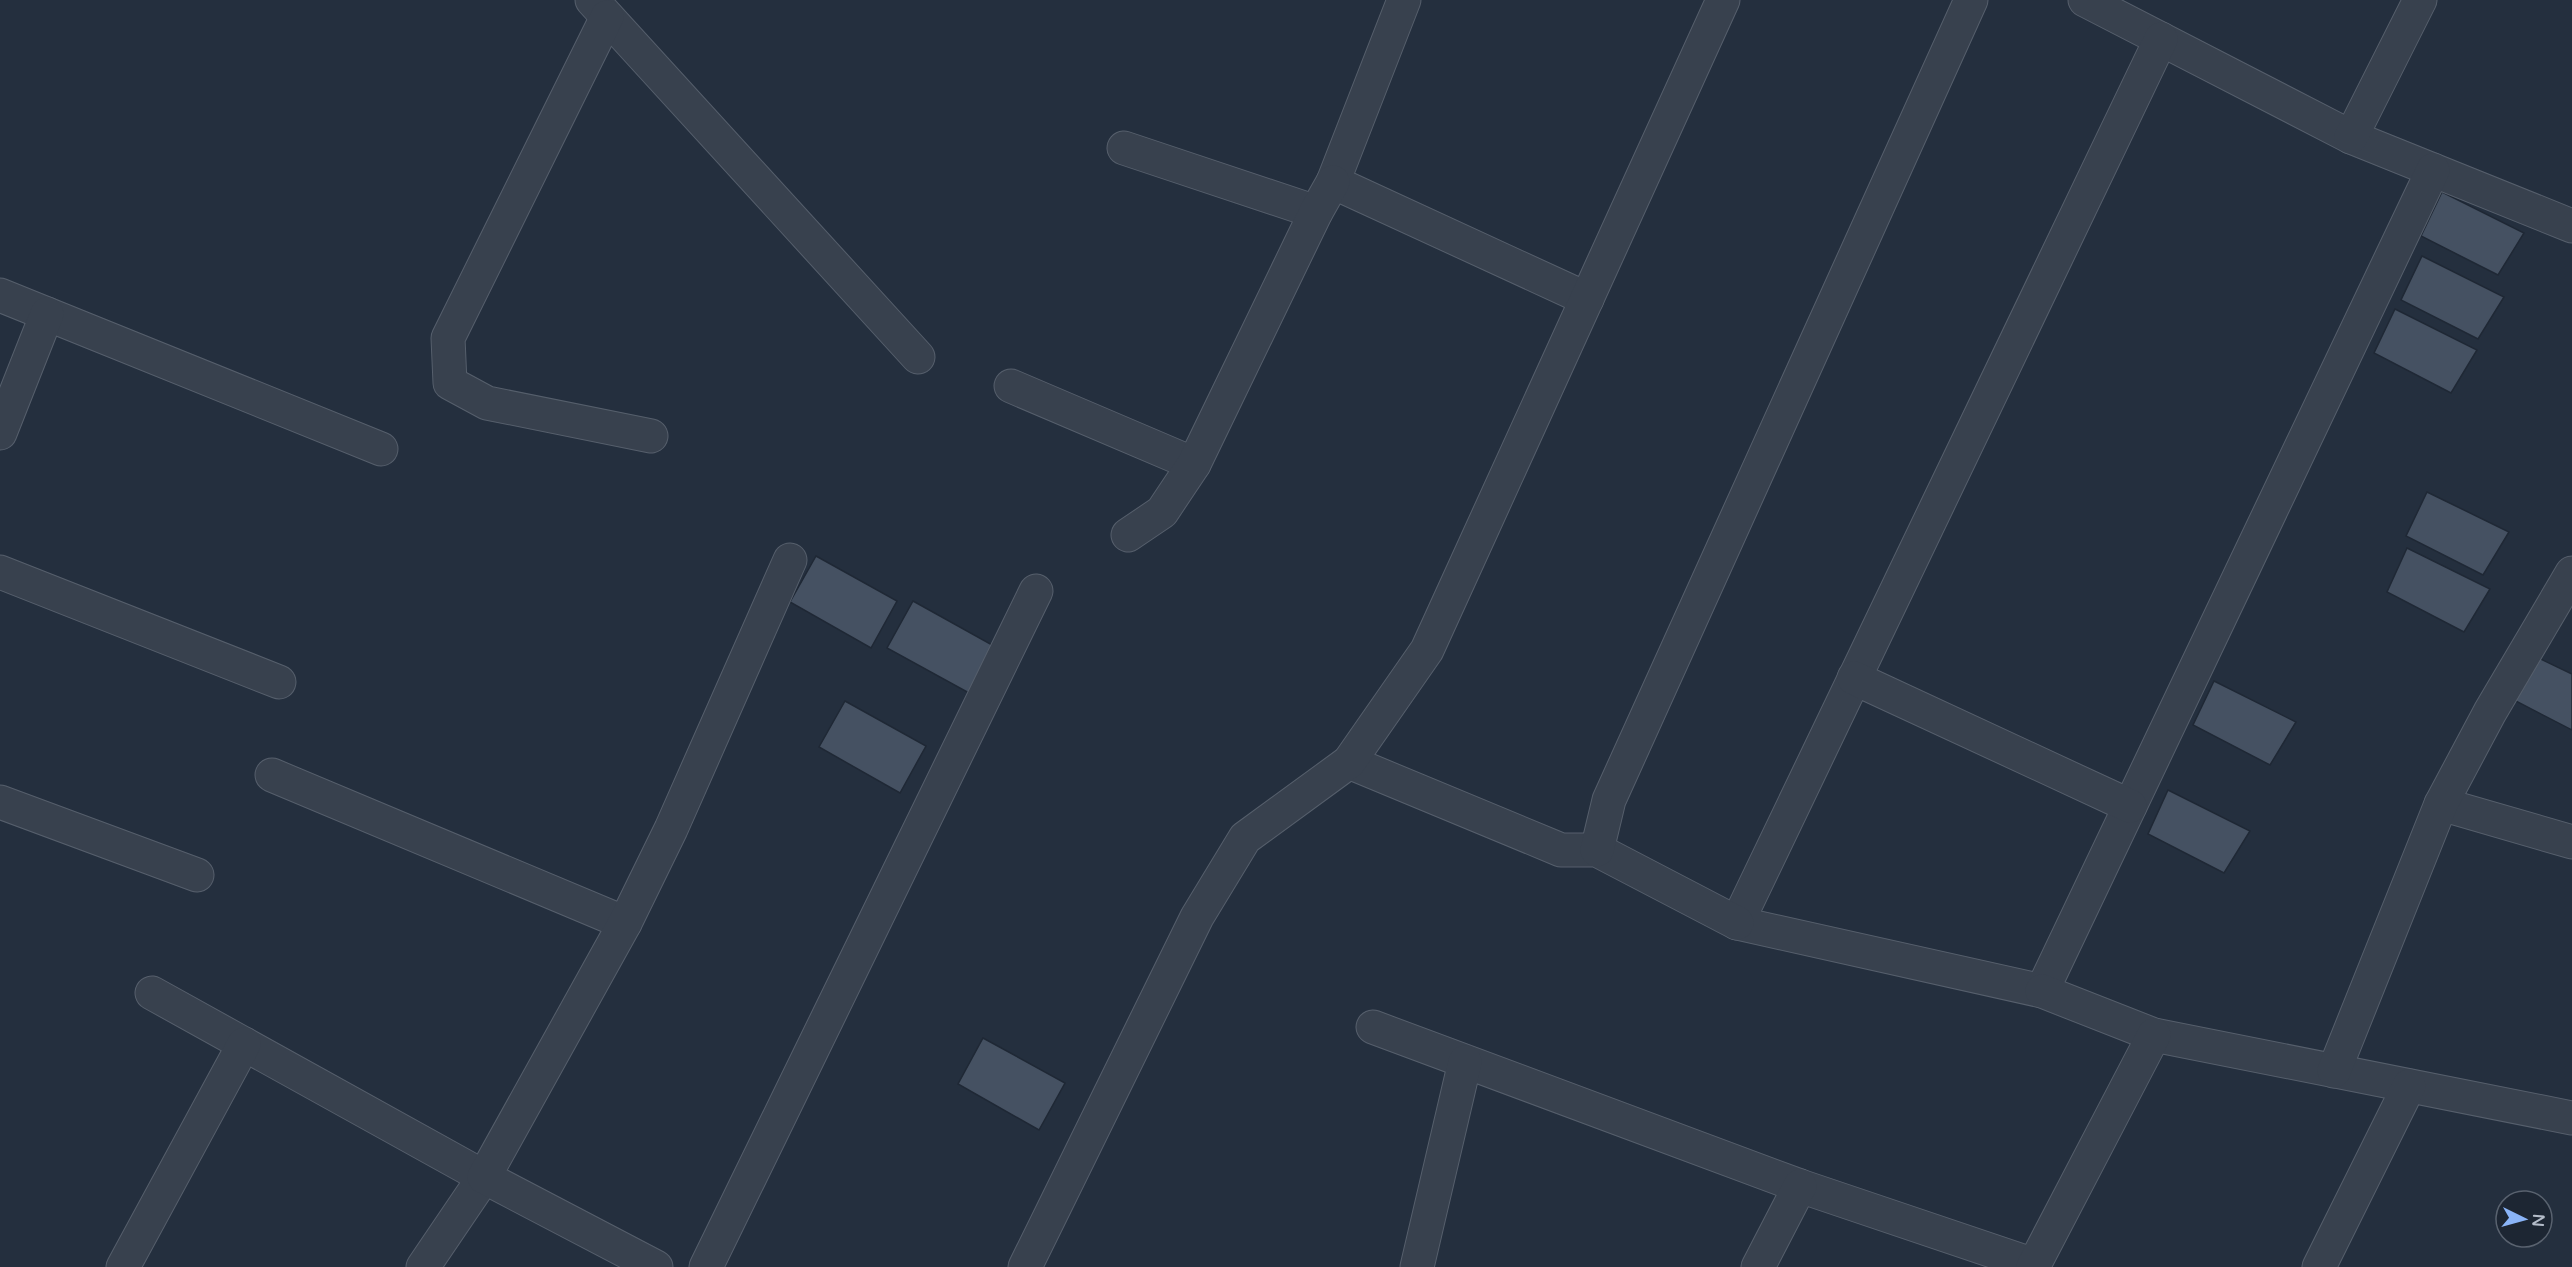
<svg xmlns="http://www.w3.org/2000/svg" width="2572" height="1267" viewBox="0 0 2572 1267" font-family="'Varela Round',sans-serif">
  <rect width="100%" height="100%" fill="#242f3e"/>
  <g fill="#455162" stroke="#1f2835" stroke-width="1.5">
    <path d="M2442 192 2524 233 2498 275 2421 236Z"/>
    <path d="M2422 256 2504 297 2478 339 2401 300Z"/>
    <path d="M2395 309 2477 350 2451 393 2374 353Z"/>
    <path d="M2427 492 2509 532 2483 575 2406 536Z"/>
    <path d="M2407 548 2490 589 2464 632 2387 592Z"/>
    <path d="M816 556 897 601 871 648 790 602Z"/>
    <path d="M913 601 994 646 969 693 887 648Z"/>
    <path d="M2530 654 2572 674V730L2510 698Z"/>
    <path d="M2214 681 2296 722 2270 765 2193 725Z"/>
    <path d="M845 701 926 746 900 793 819 747Z"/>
    <path d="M2168 790 2250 831 2224 873 2148 834Z"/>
    <path d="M983 1038 1065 1083 1039 1130 958 1084Z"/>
  </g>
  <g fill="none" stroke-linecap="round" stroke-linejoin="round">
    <defs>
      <g id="minor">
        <path d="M592 0 918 357"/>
        <path d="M1404 0 1333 182 1587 299"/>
        <path d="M2085 0 2351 137 2572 226"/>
        <path d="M607 17 448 338 450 383 487 403 651 436"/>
        <path d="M2161 39 1737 923 2042 991 2433 170"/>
        <path d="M2351 137 2420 0"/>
        <path d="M1124 148 1316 212"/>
        <path d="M0 295 381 449"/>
        <path d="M1011 386 1194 464"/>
        <path d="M0 433 47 314"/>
        <path d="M1128 535 1162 512 1194 464 1316 212 1333 182"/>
        <path d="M0 572 279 682"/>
        <path d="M1854 678 2130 806"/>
        <path d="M1349 762 1561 850H1597L1737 923"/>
        <path d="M272 775 625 923"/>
        <path d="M0 802 197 875"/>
        <path d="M2441 804 2572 842"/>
        <path d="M1597 850 1609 800 1971 0"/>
        <path d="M2042 991 2154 1035 2572 1118"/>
        <path d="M152 993 484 1177 423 1267"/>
        <path d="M1373 1027 1800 1186 2034 1265"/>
        <path d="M2334 1071 2441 804 2490 712 2572 573"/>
        <path d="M123 1267 244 1044"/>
        <path d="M656 1267 484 1177 625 923 671 829 790 560"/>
        <path d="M706 1267 1036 591"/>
        <path d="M1025 1267 1197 917 1245 838 1349 762 1427 650 1723 0"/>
        <path d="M1417 1267 1465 1062"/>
        <path d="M1758 1267 1800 1186"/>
        <path d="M2033 1267 2154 1035"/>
        <path d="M2319 1267 2409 1086"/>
      </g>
    </defs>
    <use href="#minor" stroke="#565f6c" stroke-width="35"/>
    <use href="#minor" stroke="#38414e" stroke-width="33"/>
  </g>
  <g transform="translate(2524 1219) rotate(95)"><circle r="28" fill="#1d2633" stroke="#59626f" stroke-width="1.5"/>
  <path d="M0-4.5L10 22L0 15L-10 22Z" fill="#8ab4f8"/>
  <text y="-9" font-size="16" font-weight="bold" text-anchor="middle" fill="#b4bcc9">N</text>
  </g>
</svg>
